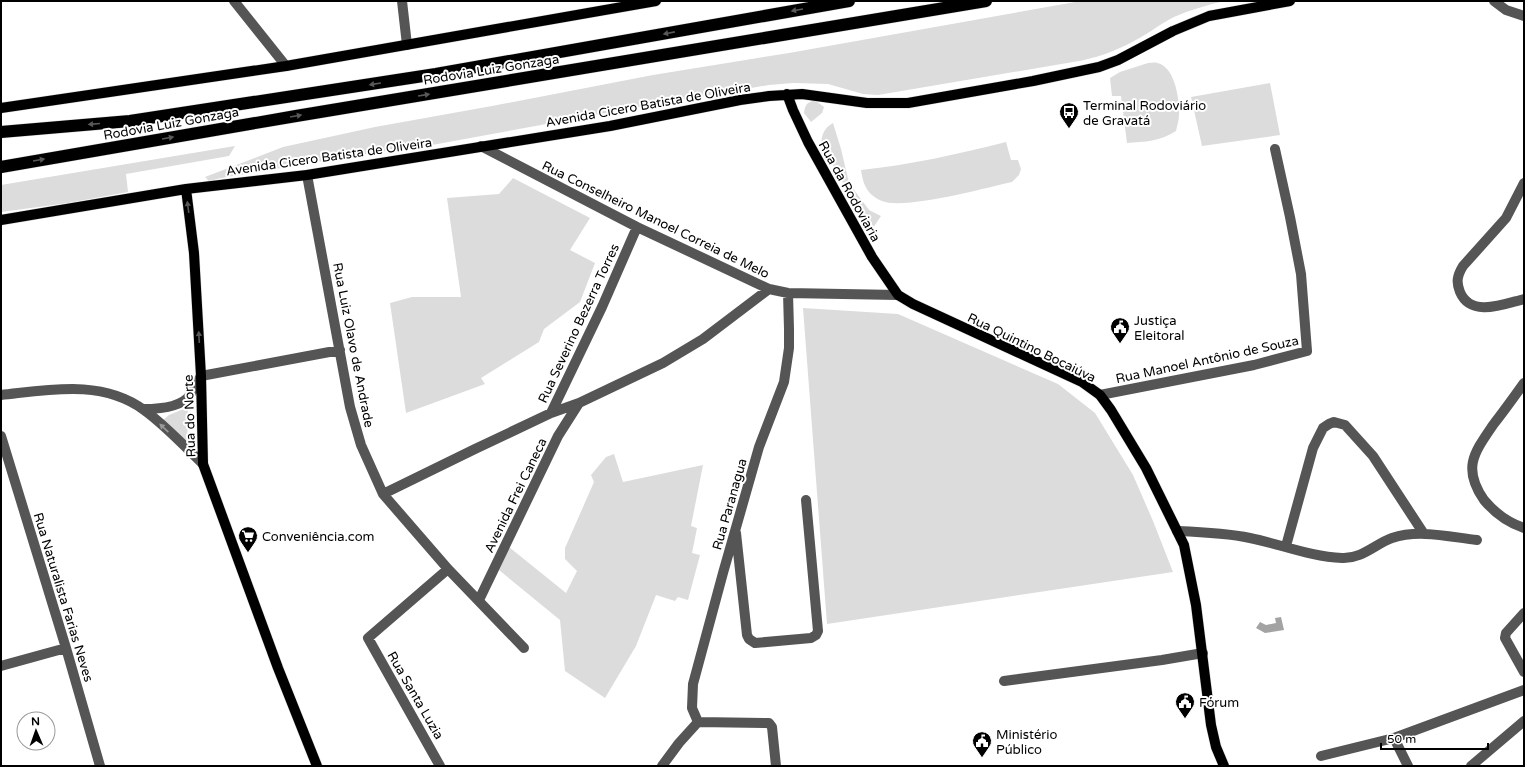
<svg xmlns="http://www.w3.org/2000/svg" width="1525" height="767" font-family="'Varela Round',sans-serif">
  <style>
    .green { fill: #dcdcdc }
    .water { fill: #a3a3a3 }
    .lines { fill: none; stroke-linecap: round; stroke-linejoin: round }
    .major-casing { stroke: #dbdbdb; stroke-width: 11 }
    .highway-casing { stroke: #dbdbdb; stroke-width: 13 }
    .minor { stroke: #555; stroke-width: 10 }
    .major { stroke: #000; stroke-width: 10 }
    .highway { stroke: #000; stroke-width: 12 }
    .oneway { fill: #595959 }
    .oneway2 { fill: #999 }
    .labels { text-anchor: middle; stroke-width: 4; stroke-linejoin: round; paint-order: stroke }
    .street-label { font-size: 13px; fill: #000; stroke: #fff }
    .poi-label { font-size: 13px; fill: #000; stroke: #fff; text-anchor: start }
  </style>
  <rect width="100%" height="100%" fill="#fff"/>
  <path class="green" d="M1081,1H1224C1207,5 1190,10 1174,17C1160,24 1148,34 1134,41C1116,51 1094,59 1073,62L878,95L863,94L828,84L793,83L769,85L640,107L432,145L372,153L221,178L209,181L205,177L283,147L375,127L492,106L653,75L789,53Z
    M1148,63C1151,63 1154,62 1157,63C1175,66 1180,101 1179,115C1179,120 1177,126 1176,131C1161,141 1144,142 1127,143L1121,96H1112L1110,78L1120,72Z
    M1270,83L1280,135L1202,146L1191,97Z
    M813,101H816L824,107L822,113L811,122L804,113C805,106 806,103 813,101Z
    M833,123L841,149L849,183L869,210L881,216L871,231L822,147C820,137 824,128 833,123Z
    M1006,142L1011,160H1018L1021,169L1019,175L1012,182C985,188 905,210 882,201C867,195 863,184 861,170C910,165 958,154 1006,142Z
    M235,146L229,156L126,174L128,192L68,203L1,212V185Z
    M513,178L590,218L570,250L595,263L580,302L544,329L539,342L481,378L485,384L406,413L390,303L412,297H461L447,198L499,194Z
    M803,308L898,314L1058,384L1095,413L1133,475L1153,521L1173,572L827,624Z
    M186,408L188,411L187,448L162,421L169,415Z
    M614,454L623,482L703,465L691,526L697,528L692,553L700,555L688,600L678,597L675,601L656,595L636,646L605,698L565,671L560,620L499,570L509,547L566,593L577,571L565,559V548L594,482L591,475L606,457Z"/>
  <path class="water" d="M1281,617L1284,630L1265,633L1256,628L1260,622L1266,625L1276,623L1275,618Z"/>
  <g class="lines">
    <g class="major-casing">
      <path id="major" d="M787,94L793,110L808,142L872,257L898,295L913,304L1082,382L1100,395L1111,410L1146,468L1184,545L1196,605L1211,725L1216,747L1224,766
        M1,108L286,66L656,1
        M186,189L194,253L201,376L203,464L278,668L317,766
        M1,220L186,189L307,175L610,126L740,100L769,96L802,94L867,103H908L1033,81L1099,67L1118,60L1173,31L1209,16L1290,1"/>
    </g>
    <g class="highway-casing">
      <path id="highway" d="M1,132L130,121L436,74L849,1
        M1,167L296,116L986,1"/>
    </g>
    <path class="minor" d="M234,1L286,66
      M402,1L407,45
      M1494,1L1506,10L1524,16
      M481,146L637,227L769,289L788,293L898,295
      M307,175L350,407L361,445L383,494L448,569L524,648
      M1524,183L1506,218L1463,266C1457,276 1456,282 1460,292C1471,318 1504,304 1524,299
      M1524,383C1514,397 1504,411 1493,425C1474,453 1462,468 1484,500C1494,512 1509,523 1524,528
      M1,395C49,390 102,379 144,410C165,425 184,446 203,464
      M1100,395L1254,365L1307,351L1301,274L1290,217L1275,149
      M143,409C157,409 181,408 190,395C194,389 197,382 201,376L340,350
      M551,413L602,307L637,227
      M1,436L66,648L100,766
      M383,494L475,449L551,413L579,403L663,363L703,339L769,289
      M1177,531C1201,532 1226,533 1250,538C1280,544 1311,557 1342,558C1362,559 1375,544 1392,538C1419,529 1450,537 1477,540
      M736,533L747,635L749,639L755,643L811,638L816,635L818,631L806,500
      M1286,546L1313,448L1323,428L1329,424L1334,422L1345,425L1373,456L1424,534
      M479,600L558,436L579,403
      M1524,613L1506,633L1505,638L1524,672
      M1,666L66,648
      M1004,681L1162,660L1203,653
      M698,722L692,708L693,684L723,573L759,447L784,382L789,348V329L788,293
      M698,722L769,723L772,727L776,766
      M1394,738L1408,766
      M1321,756L1394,738L1524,690
      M440,766L368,638L448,569
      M662,766L679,743L698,722
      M1471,766L1524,721"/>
    <use href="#major" class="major"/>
    <use href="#highway" class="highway"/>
  </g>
  <defs><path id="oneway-solid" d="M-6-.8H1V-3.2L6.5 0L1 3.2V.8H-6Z"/></defs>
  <g class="oneway">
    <use href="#oneway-solid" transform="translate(797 10) rotate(170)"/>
    <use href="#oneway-solid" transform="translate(669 33) rotate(169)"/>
    <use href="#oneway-solid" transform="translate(375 84) rotate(171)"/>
    <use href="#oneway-solid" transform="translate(424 95) rotate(-9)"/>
    <use href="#oneway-solid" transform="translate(296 116) rotate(-10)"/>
    <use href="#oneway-solid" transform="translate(94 124) rotate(175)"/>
    <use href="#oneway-solid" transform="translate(168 138) rotate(-10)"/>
    <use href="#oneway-solid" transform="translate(39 160) rotate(-10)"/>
    <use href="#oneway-solid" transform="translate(188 207) rotate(-98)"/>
    <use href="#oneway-solid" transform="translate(199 337) rotate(-93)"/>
  </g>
  <use class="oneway2" href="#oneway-solid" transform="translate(164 428) rotate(-137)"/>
  <defs>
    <g id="bus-pin" transform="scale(1)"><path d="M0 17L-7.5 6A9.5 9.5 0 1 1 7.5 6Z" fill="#000" stroke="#fff"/><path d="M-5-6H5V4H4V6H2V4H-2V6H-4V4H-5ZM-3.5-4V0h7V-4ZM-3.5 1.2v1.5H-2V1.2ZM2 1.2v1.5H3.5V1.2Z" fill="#fff"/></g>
    <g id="civic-pin" transform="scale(1)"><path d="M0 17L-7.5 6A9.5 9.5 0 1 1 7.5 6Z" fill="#000" stroke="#fff"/><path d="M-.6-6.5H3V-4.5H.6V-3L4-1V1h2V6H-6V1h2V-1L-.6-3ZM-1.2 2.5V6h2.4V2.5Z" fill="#fff"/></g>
    <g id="supermarket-pin" transform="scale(1)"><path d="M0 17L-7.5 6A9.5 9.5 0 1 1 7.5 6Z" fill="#000" stroke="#fff"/><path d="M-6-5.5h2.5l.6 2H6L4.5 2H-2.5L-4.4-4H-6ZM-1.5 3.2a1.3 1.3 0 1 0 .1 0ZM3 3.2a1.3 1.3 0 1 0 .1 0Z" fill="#fff"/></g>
  </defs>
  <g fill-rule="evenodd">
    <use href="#bus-pin" x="1069" y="112"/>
    <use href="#civic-pin" x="1120" y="327"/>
    <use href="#supermarket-pin" x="248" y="536"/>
    <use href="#civic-pin" x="1185" y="702"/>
    <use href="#civic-pin" x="982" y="741"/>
  </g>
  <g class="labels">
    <g class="street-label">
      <text transform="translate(491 69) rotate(-9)" y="5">Rodovia Luiz Gonzaga</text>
      <text transform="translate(648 104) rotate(-10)" y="5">Avenida Cicero Batista de Oliveira</text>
      <text transform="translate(171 123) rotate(-10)" y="5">Rodovia Luiz Gonzaga</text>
      <text transform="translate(329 156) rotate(-8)" y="5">Avenida Cicero Batista de Oliveira</text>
      <text transform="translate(850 191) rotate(61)" y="5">Rua da Rodoviaria</text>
      <text transform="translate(656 219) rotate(26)" y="5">Rua Conselheiro Manoel Correia de Melo</text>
      <text transform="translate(578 323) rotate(-65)" y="5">Rua Severino Bezerra Torres</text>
      <text transform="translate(354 345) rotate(79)" y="5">Rua Luiz Olavo de Andrade</text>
      <text transform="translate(1032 347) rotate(26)" y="5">Rua Quintino Bocaiúva</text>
      <text transform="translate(1207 359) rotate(-12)" y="5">Rua Manoel Antônio de Souza</text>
      <text transform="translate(189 416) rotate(-92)" y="5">Rua do Norte</text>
      <text transform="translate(515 495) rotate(-64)" y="5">Avenida Frei Caneca</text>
      <text transform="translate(729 504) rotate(-74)" y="5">Rua Paranagua</text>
      <text transform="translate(64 597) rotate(73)" y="5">Rua Naturalista Farias Neves</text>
      <text transform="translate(416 695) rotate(60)" y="5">Rua Santa Luzia</text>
    </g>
    <g class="poi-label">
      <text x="1083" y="110">Terminal Rodoviário<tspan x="1083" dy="15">de Gravatá</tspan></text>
      <text x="1134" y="325">Justiça<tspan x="1134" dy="15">Eleitoral</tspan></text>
      <text x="262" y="541">Conveniência.com</text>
      <text x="1199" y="707">Fórum</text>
      <text x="996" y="739">Ministério<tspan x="996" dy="15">Público</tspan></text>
    </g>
  </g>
  <rect width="1525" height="767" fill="none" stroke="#000000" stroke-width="4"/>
  <g transform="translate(36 731) rotate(358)"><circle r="19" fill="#ffffff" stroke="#999999"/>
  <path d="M0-3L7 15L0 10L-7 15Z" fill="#000000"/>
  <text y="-6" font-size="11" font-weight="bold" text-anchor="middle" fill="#000000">N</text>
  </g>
  <path d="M1381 743v6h107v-6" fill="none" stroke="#000000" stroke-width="2"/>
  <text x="1387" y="743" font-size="12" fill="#000000" stroke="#ffffff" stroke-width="3" paint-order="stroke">50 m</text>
</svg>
